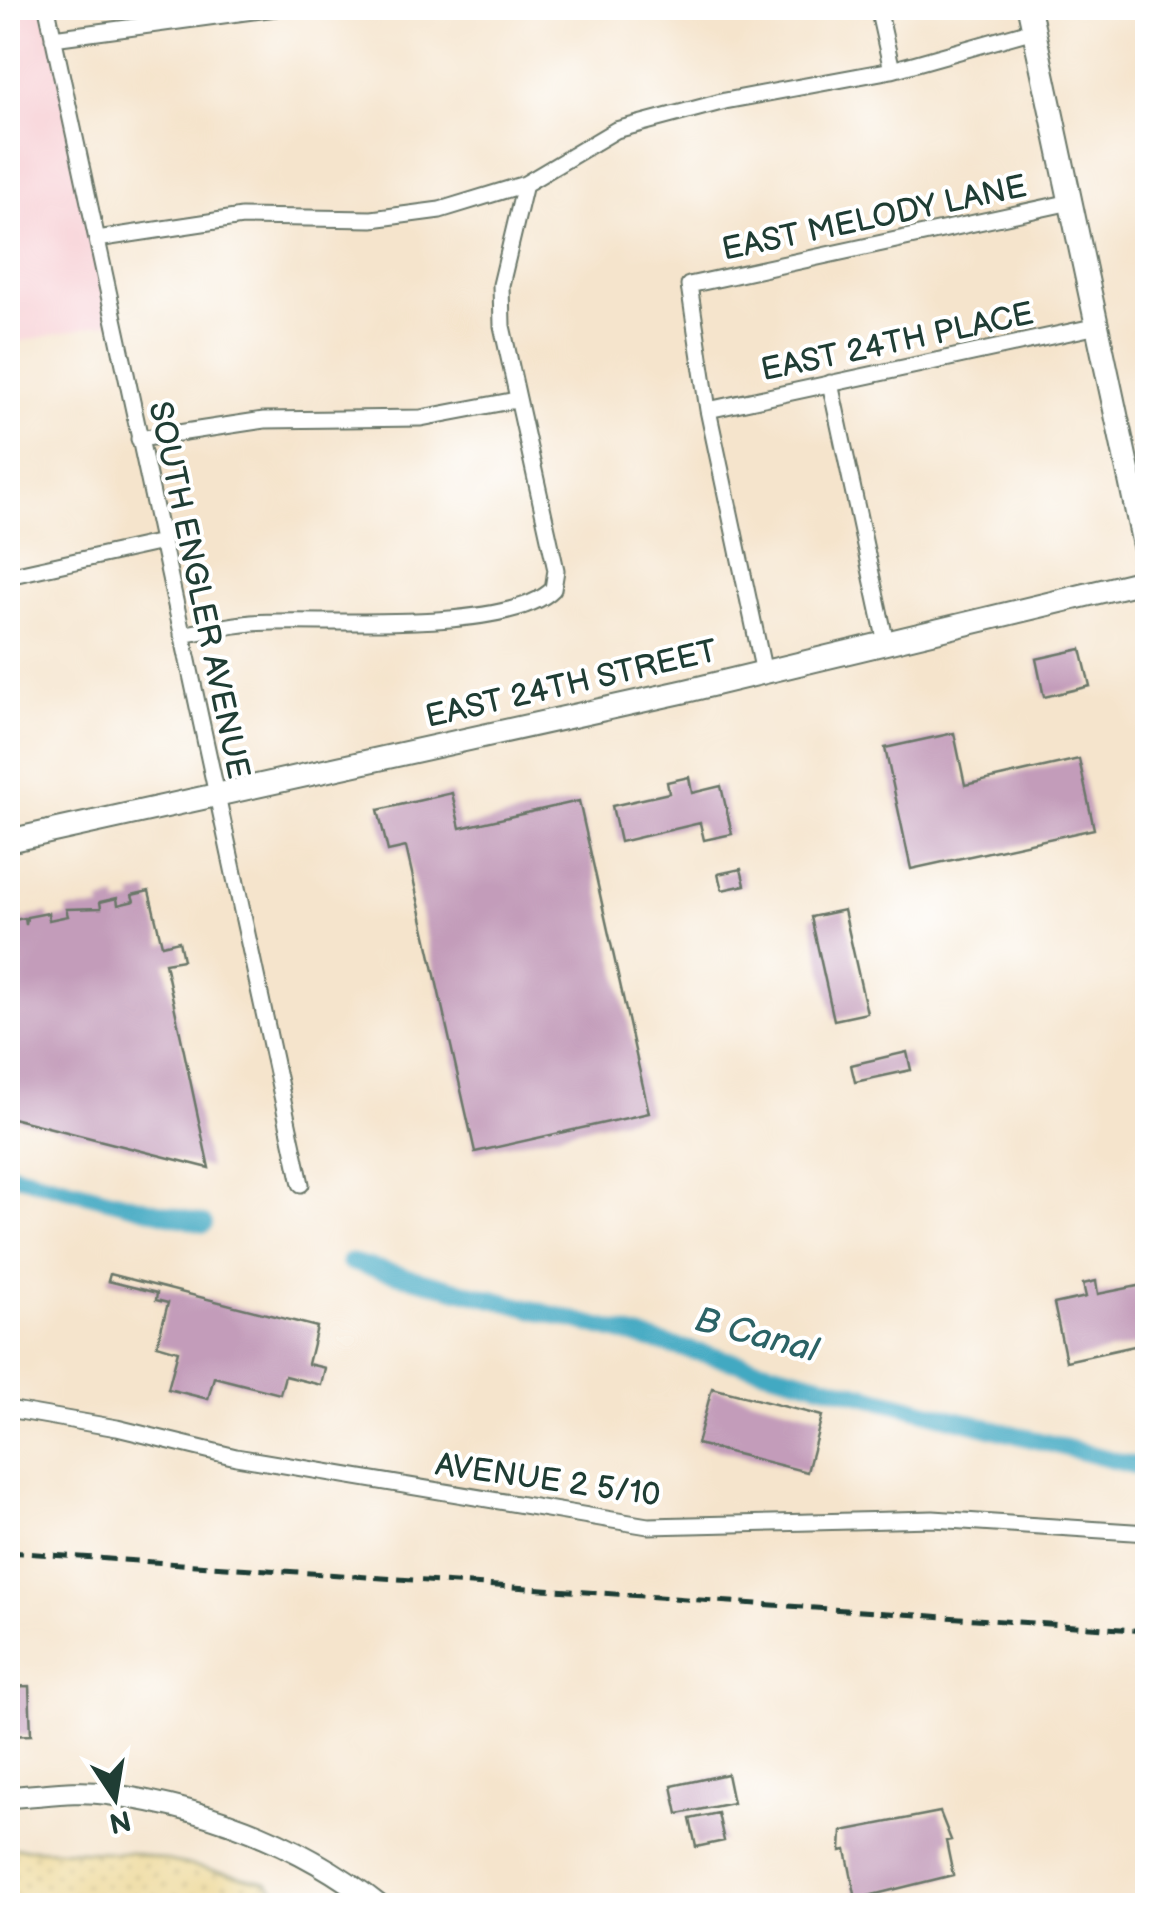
<svg xmlns="http://www.w3.org/2000/svg" width="1155" height="1913" font-family="'Balsamiq Sans',sans-serif">
  <style>
    .built { fill: #f7cfd4 }
    .sand { fill: url(#sand-dots); stroke: #868c69; stroke-width: 2.5 }
    .lines { fill: none; stroke-linecap: round; stroke-linejoin: round }
    .canal { stroke: #42a9c2; stroke-width: 18 }
    .building { fill: #c39cba }
    .minor-casing { stroke: #6a7769; stroke-width: 19 }
    .tertiary-casing { stroke: #6a7769; stroke-width: 24 }
    .secondary-casing { stroke: #6a7769; stroke-width: 26 }
    .minor { stroke: #fff; stroke-width: 15 }
    .tertiary { stroke: #fff; stroke-width: 20 }
    .secondary { stroke: #fff; stroke-width: 22 }
    .rail { stroke: #1f3d34; stroke-width: 5; stroke-dasharray: 15 8; stroke-linecap: butt }
    .labels { text-anchor: middle; stroke-width: 8; stroke-linejoin: round; paint-order: stroke }
    .street-label { font-size: 32px; fill: #1f3d34; stroke: #fff }
    .water-label { font-size: 35px; font-style: italic; fill: #2b6366; stroke: #fff }
  </style>
  <defs>
    <pattern id="sand-dots" width="8" height="8" patternUnits="userSpaceOnUse" patternTransform="scale(2.5)"><rect width="8" height="8" fill="#eeda9e"/><path d="M2 2h.1M6 6h.1" fill="none" stroke="#ccbc89" stroke-width="1.8" stroke-linecap="round"/></pattern>
  </defs>
  <rect width="100%" height="100%" fill="#fff"/>
  <filter id="ink" filterUnits="userSpaceOnUse"><feTurbulence type="fractalNoise" baseFrequency=".01" numOctaves="2"/><feDisplacementMap in="SourceGraphic" scale="20" xChannelSelector="R" yChannelSelector="G"/><feConvolveMatrix kernelMatrix="1 2 1 2 8 2 1 2 1" color-interpolation-filters="sRGB"/></filter>
  <filter id="wash" filterUnits="userSpaceOnUse"><feTurbulence type="fractalNoise" baseFrequency=".0048" numOctaves="4" result="noise"/><feDisplacementMap in="SourceGraphic" scale="40" xChannelSelector="R" yChannelSelector="G"/><feGaussianBlur stdDeviation="2.25" result="paint"/><feColorMatrix in="noise" values="0 0 0 0 0 0 0 0 0 0 0 0 0 0 0 0 0 1.4 0 .05"/><feComposite in="paint" operator="in"/></filter>
  <g filter="url(#wash)">
    <rect width="100%" height="100%" fill="#f5e4cc"/>
    <path class="built" d="M8,8H47L114,322L8,344Z"/>
    <path class="sand" d="M8,1848L134,1853L267,1882L288,1905H8Z"/>
    <g class="lines">
      <path class="canal" d="M8,1173L204,1224
        M350,1262L1148,1469"/>
    </g>
    <g id="blocks">
      <path class="building" d="M8,88L16,119L8,121Z
        M1081,649L1090,686L1044,697L1036,659Z
        M954,733L965,785L1079,759L1094,829L911,869L885,748Z
        M689,777L692,793L721,786L732,834L704,840L700,823L620,842L612,806L669,793L667,782Z
        M452,793L460,828L579,801L649,1113L475,1152L406,847L388,851L378,810Z
        M741,869L745,885L722,890L718,874Z
        M149,891L162,945L179,941L183,960L165,963L209,1168L8,1117V921L25,918L26,925L27,917L48,913L49,920L68,916L66,909L101,908L100,902L117,898L118,905L134,901L132,895Z
        M844,910L867,1013L834,1020L811,917Z
        M907,1052L911,1070L855,1082L851,1065Z
        M110,1274L317,1327L308,1364L325,1368L321,1385L285,1376L280,1394L214,1377L208,1399L168,1389L178,1351L157,1345L168,1303L156,1300L157,1293L108,1281Z
        M1096,1281L1098,1294L1148,1284V1343L1066,1361L1054,1304L1086,1297L1083,1284Z
        M712,1388L822,1416L807,1472L697,1444Z
        M29,1686L31,1735L8,1736V1687Z
        M727,1774L733,1803L678,1814L672,1786Z
        M940,1812L951,1840L946,1841L953,1875L856,1899L846,1850L841,1851L842,1831Z
        M718,1813L724,1841L696,1847L690,1819Z"/>
    </g>
  </g>
  <g filter="url(#ink)">
    <use href="#blocks" fill-opacity="0" stroke="#6a7769" stroke-width="2.5"/>
    <g class="lines">
      <g class="minor-casing">
        <path id="minor" d="M47,8L301,1184
          M878,8L892,70
          M53,38L276,8
          M97,239L242,217L372,219L440,210L525,184L616,130L725,101L892,70L1034,30
          M830,383L886,643
          M708,410L1098,326
          M139,439L264,420L421,418L516,400
          M8,576L162,542
          M182,635C213,629 243,622 274,622C335,620 511,632 553,589L556,570L502,326L501,285L525,184
          M764,673L708,410L689,285L1071,202
          M8,1409L117,1428L236,1457L648,1526L933,1519L1148,1533"/>
      </g>
      <g class="tertiary-casing">
        <path id="tertiary" d="M8,1797C39,1796 76,1789 107,1794C206,1808 301,1843 380,1906"/>
      </g>
      <g class="secondary-casing">
        <path id="secondary" d="M1029,8L1148,564
          M8,841L686,691L1148,580"/>
      </g>
      <use href="#minor" class="minor"/>
      <use href="#tertiary" class="tertiary"/>
      <use href="#secondary" class="secondary"/>
      <path class="rail" d="M8,1552L1148,1631"/>
    </g>
  </g>
  <g class="labels">
    <g class="street-label">
      <text transform="translate(874 217) rotate(-12)" y="11">EAST MELODY LANE</text>
      <text transform="translate(897 341) rotate(-12)" y="11">EAST 24TH PLACE</text>
      <text transform="translate(200 590) rotate(78)" y="11">SOUTH ENGLER AVENUE</text>
      <text transform="translate(571 683) rotate(-13)" y="11">EAST 24TH STREET</text>
      <text transform="translate(548 1479) rotate(8)" y="11">AVENUE 2 5/10</text>
    </g>
    <g class="water-label">
      <text transform="translate(757 1334) rotate(15)" y="12">B Canal</text>
    </g>
  </g>
  <rect width="1155" height="1913" fill="none" stroke="#fff" stroke-width="40"/>
  <g transform="translate(115 1798) rotate(168)" stroke="#ffffff" stroke-width="8" paint-order="stroke">
  <path d="M0-8L18 38L0 25L-18 38Z" fill="#1f3d34"/>
  <text y="-15" font-size="28" font-weight="bold" text-anchor="middle" fill="#1f3d34">N</text>
  </g>
</svg>
